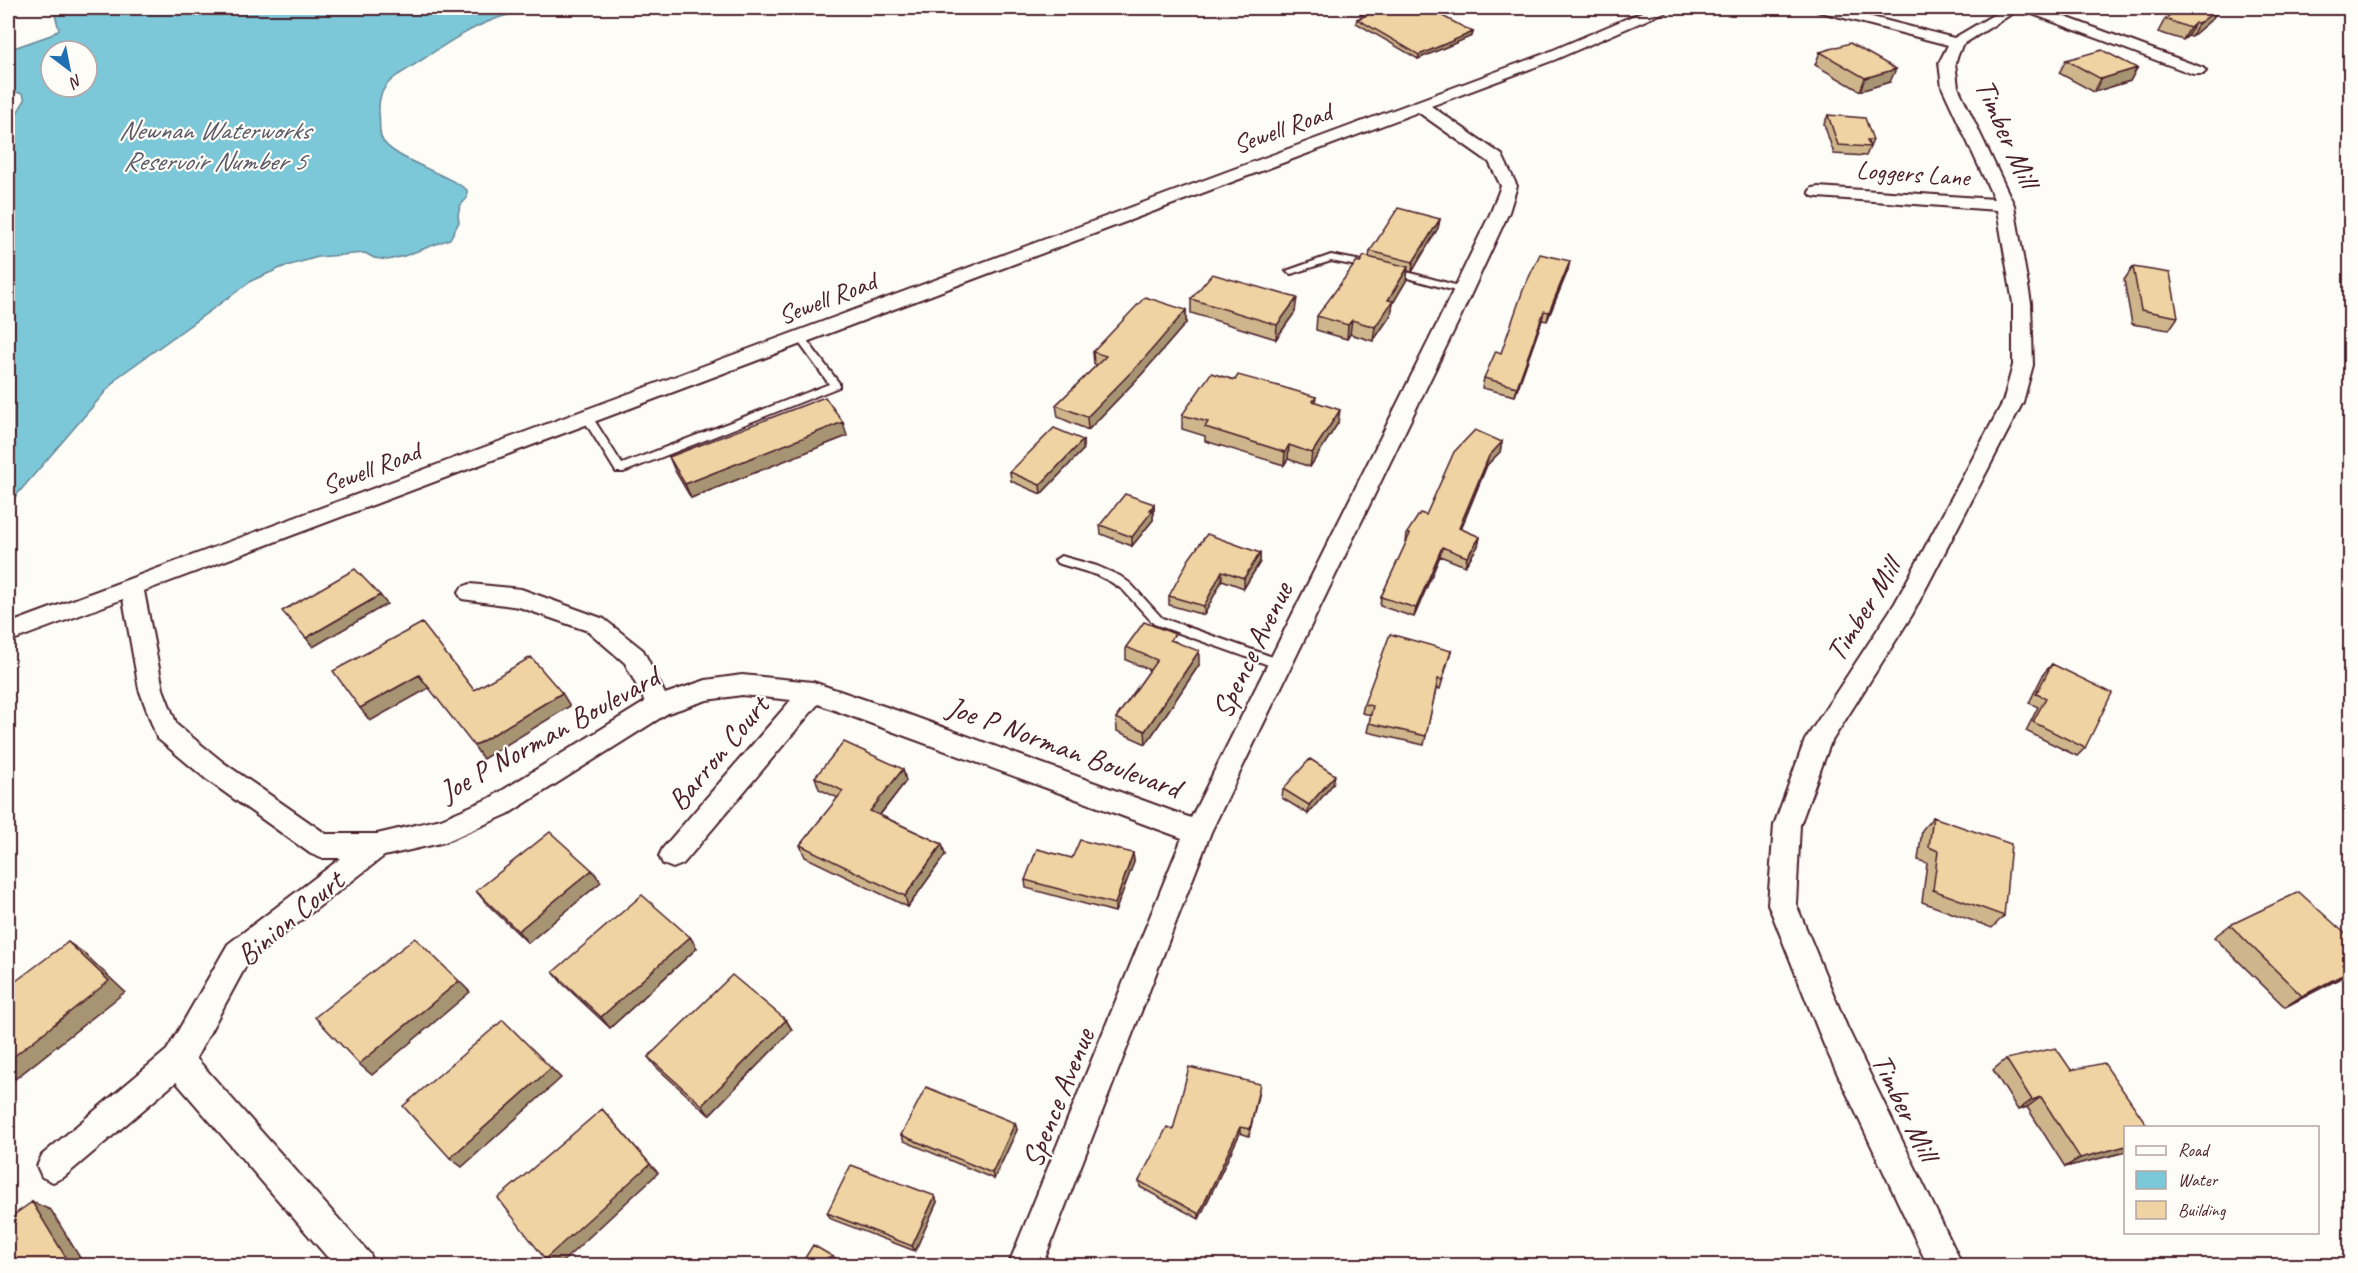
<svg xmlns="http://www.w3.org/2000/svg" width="2358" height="1273" font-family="Caveat,sans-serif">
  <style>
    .water { fill: #7bc8d9; stroke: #678493; stroke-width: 1.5; fill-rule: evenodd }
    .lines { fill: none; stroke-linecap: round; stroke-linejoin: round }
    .service-casing { stroke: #4a1f2b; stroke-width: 4 }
    .minor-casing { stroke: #4a1f2b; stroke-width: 4 }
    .service { fill: #fdfcf7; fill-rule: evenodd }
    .minor { fill: #fdfcf7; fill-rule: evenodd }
    .wall { fill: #ceb58c; stroke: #4a1f2b; stroke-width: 1.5 }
    .shaded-wall { fill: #a79472; stroke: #4a1f2b; stroke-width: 1.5 }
    .building { fill: #efd3a3; stroke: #4a1f2b; stroke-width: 1.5 }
    .labels { text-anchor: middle; stroke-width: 4.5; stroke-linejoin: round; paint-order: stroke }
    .far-street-label { font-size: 26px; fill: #4a1f2b; stroke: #fdfcf7 }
    .far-water-label { font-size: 27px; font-style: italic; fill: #5b5a68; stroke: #fdfcf7 }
    .street-label { font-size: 30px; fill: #4a1f2b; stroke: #fdfcf7 }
  </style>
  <rect width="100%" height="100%" fill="#fdfcf7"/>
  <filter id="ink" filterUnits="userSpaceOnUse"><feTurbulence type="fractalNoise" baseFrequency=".0167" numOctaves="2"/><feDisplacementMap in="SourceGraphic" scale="12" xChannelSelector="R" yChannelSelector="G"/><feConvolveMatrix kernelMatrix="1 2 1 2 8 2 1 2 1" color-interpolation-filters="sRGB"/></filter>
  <g filter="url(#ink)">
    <path class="water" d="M58,8H567C542,10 513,11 490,21C457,34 428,57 398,75C383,85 378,96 379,113C380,120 379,130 381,137C388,158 447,173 467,190V198L460,206L458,215L459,222L450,239L404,256L388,260L374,258L365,253L318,257L283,267L253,280L118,377L8,505V120L17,113L25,100L23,94L8,90V50L51,35L59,29L55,15ZM51,51H87V87H51Z"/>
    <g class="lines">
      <g class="service-casing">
        <path id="service" d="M1331,255L1372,263L1377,266L1372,269L1331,261L1291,274L1286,271Z
          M1392,268L1466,288L1468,290L1463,293L1389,273L1387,271Z
          M800,334L803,335L839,383V387L624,472H616L582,417L583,415H591L622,464L829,384L795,337Z
          M1061,556L1097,566L1120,576L1131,584L1162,618L1284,661L1286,664L1284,667L1280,669L1154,624L1123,590L1111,582L1097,575L1057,563L1055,560Z"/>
      </g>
      <g class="minor-casing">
        <path id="minor" d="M1651,8H1669L1667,11L1554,60L1431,106L1502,155L1517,186L1509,212L1459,320L1211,832L1042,1266H1008L1182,838L818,704L683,864L673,868L663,864L659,856L663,848L791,700L742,695L707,700L668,713L508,814L445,842L384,856L248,962L196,1058L370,1254L375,1266H335L176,1082L64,1177L53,1182L42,1177L37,1166L42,1155L167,1050L228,944L341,858H321L311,854L206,779L157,738L139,689L123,599L8,642V624L1544,54ZM1418,112L1489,162L1501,186L1491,212L1439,320L1191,818L904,713L813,682L742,675L706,680L665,694L643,650L604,619L521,589L470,584L462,587L458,593L462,599L519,607L588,631L625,663L645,702L490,798L441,819L377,834H326L224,763L177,725L163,689L144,591Z
          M1815,8H1837L1954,38L2005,8H2021L1962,45L1955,63L1958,87L2014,205L2031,303L2033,365L2023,402L1912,615L1830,744L1800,825L1796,904L1847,1027L1963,1266H1928L1824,1045L1768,904L1774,825L1805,740L1895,603L2003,402L2013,365V303L1997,210L1818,197L1812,196L1809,192L1812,188L1818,187L1994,199L1942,87L1939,63L1948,45L1817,11Z
          M2022,8H2041L2203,68L2206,71L2203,74H2193L2024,11Z"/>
      </g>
      <use href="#service" class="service"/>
      <use href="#minor" class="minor"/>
    </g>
    <path class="wall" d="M2179,8H2219L2212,19L2191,37L2188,36L2183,40L2158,32L2165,19Z
      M1361,13L1473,32L1472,36L1418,59L1356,23L1357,19L1361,17Z
      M1820,52L1890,82L1860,91L1815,65Z
      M2066,60L2137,68L2130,81L2094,92L2059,73Z
      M1828,115L1873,140L1866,156L1834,154L1824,124Z
      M1440,219L1438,228L1412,272L1408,271L1406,281L1393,303L1391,315L1373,341L1350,334L1347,339L1316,330L1317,316L1360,262L1369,257L1370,251Z
      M2133,267L2178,317L2169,330L2132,324L2124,280Z
      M1568,270L1547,321L1542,320L1515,396L1482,388L1484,378L1501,353Z
      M1191,299L1295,312L1276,339L1191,313Z
      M1186,310V323L1142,374L1088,430L1058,417L1056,405L1097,365L1094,364L1093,352Z
      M1316,397L1315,402L1338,423L1310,467L1288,459L1284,465L1205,441V436L1182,429V415Z
      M847,436L691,498L675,471L669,457Z
      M1083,440V450L1041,494L1011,481L1010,472Z
      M1502,442L1500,452L1487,465L1461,529L1480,537L1478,546L1465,566L1440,556L1414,617L1380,606L1381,597L1406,543L1407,533Z
      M1154,504V514L1153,516V520L1132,546L1101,534L1100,525Z
      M1260,553V562L1244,588L1222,580L1204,615L1169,605V596Z
      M1175,641L1199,665L1146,744L1117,731L1116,718L1150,670L1126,660V647Z
      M1451,651L1440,689L1436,688L1424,745L1367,732L1371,715L1362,713L1364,704Z
      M2052,664L2085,748L2077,756L2026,731L2038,707L2029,703L2044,673Z
      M815,777L906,781L880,815L942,844L945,855L908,907L805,857L800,845L838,798L819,789Z
      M1333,784L1308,814L1282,798L1283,789Z
      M1933,817L2004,916L1992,928L1922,902L1927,863L1918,860L1922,830Z
      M1133,853L1134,862L1115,912L1026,888L1025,880L1072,858Z
      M592,870L601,882L528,943L486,903L476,891Z
      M2230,925L2350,973L2285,1007L2214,937Z
      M690,937L697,948L610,1028L562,983L553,972Z
      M786,1020L792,1030L709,1115L656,1067L648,1057Z
      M2006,1059L2071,1070L2126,1128V1152L2065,1167L2027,1107L2018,1110L1993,1070Z
      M1259,1091L1249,1136L1240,1133L1199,1219L1140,1187L1139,1181L1173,1130Z
      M1015,1123L1017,1130L994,1179L904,1141L901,1135Z
      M935,1196L937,1202L915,1251L831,1219L827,1213Z"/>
    <path class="shaded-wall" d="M2219,8L2212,19L2191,37L2198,24Z
      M2195,23L2188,36L2183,40L2190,28Z
      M1473,32L1472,36L1418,59L1419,55Z
      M2137,68L2130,81L2094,92L2101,79Z
      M1896,69L1890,82L1860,91L1865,78Z
      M1440,219L1438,228L1412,272L1413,262Z
      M1570,261L1568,270L1547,321L1549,312Z
      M1408,267L1406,281L1393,303L1391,315L1373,341L1375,327L1388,300Z
      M1297,298L1295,312L1276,339L1277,325Z
      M1186,310V323L1142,374L1088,430L1087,417Z
      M1544,311L1542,320L1515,396L1517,387Z
      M1352,320L1350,334L1347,339L1348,325Z
      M1340,410L1338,423L1310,467L1312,453Z
      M843,422L847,436L691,498L685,484Z
      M1083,440V450L1041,494L1040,485Z
      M1502,442L1500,452L1487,465L1457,538L1459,528L1489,456Z
      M1289,445L1288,459L1284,465L1285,452Z
      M1154,504V514L1153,516V520L1132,546V537Z
      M1480,537L1478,546L1465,566L1467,557Z
      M1442,547L1440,556L1414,617L1416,608Z
      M1260,553V562L1244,588V578Z
      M1222,571V580L1204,615V606Z
      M380,595L387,604L313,647L306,638Z
      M1199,651V665L1146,744L1145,731Z
      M419,675L429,688L370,721L360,708Z
      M562,693L570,706L483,759L474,746Z
      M903,769L906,781L874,822L870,811Z
      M1335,775L1333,784L1308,814L1309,805Z
      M942,844L945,855L908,907L905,896Z
      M1133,853L1134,862L1115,912V904Z
      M592,870L601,882L528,943L518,931Z
      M690,937L697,948L610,1028L601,1017Z
      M68,942L84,953L125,992L15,1079L8,1075V1061Z
      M2350,971V973L2285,1007L2302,996Z
      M459,981L470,992L372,1075L359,1064Z
      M786,1020L792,1030L709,1115L702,1105Z
      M551,1068L561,1078L462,1167L450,1158Z
      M2041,1097L2027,1107L2018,1110L2032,1100Z
      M602,1109L658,1173L558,1266H554L545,1259Z
      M1015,1123L1017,1130L994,1179L992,1173Z
      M1240,1127V1133L1199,1219V1214Z
      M2126,1146V1152L2065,1167L2080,1158Z
      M935,1196L937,1202L915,1251L912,1246Z
      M32,1202L51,1210L85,1266H62Z"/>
    <path class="building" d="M1379,8H1427L1473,32L1419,55L1357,19L1365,16L1361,13Z
      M2179,8H2219L2198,24L2195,23L2190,28L2165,19Z
      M1850,43L1896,69L1865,78L1820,52Z
      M2102,50L2137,68L2101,79L2066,60Z
      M1828,115L1865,118L1873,140H1867L1870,147L1838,145Z
      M1398,208L1440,219L1413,262L1370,251Z
      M1540,254L1570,261L1549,312L1544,311L1517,387L1484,378L1496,351L1501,353L1523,290Z
      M1364,256L1408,267L1388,300L1393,301L1375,327L1352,320L1348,325L1317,316L1357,261L1360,262Z
      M2133,267L2170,273L2178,317L2141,310Z
      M1212,274L1297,298L1277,325L1191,299Z
      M1145,297L1186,310L1142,361L1087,417L1056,405L1106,356L1093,352Z
      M1211,373L1235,380L1238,375L1282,387L1316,397L1313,401L1340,410L1312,453L1289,445L1285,452L1205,427L1208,422L1182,415Z
      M825,397L843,422L685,484L669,457Z
      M1054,428L1083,440L1040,485L1010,472Z
      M1475,430L1502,442L1489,456L1459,528L1480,537L1467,557L1442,547L1416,608L1381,597L1410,534L1407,533L1420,513L1426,515L1454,452Z
      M1125,494L1154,504L1150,510H1153L1132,537L1100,525Z
      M1207,534L1260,553L1244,578L1222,571L1204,606L1169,596L1189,559Z
      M355,569L380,595L306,638L282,611Z
      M1144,622L1175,634L1170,640L1199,651L1145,731L1116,718L1157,660L1126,647Z
      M422,623L474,690L531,657L562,693L474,746L419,675L360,708L333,671Z
      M1390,634L1451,651L1442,680L1438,679L1426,736L1369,723L1373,706L1364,704Z
      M2052,664L2112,693L2085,748L2033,722L2046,698L2036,694Z
      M844,742L903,769L870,811L942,844L905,896L800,845L843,791L815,777Z
      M1310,759L1335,775L1309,805L1283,789Z
      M1933,817L2011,844L2004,916L1933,890L1938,851L1929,847Z
      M550,832L592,870L518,931L476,891Z
      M1080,840L1133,853L1115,904L1025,880L1037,849L1072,858Z
      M2299,892L2350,938V971L2302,996L2230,925Z
      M642,895L690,937L601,1017L553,972Z
      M415,938L459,981L359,1064L315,1017Z
      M68,942L109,981L8,1061V987Z
      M732,975L786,1020L702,1105L648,1057Z
      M503,1020L551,1068L450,1158L403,1106Z
      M2056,1048L2071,1070L2104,1063L2149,1128H2126V1146L2080,1158L2041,1097L2032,1100L2006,1059Z
      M1189,1067L1260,1084L1250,1129L1240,1127L1199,1214L1139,1181L1167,1127L1173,1130Z
      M926,1087L1015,1123L992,1173L901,1135Z
      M602,1109L650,1164L545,1259L498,1198Z
      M851,1165L935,1196L912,1246L827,1213Z
      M32,1202L68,1261L62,1266H8V1219Z
      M813,1245L849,1266H800Z"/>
  </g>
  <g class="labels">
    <g class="far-street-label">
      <text transform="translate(1282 128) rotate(-20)" y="9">Sewell Road</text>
      <text transform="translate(1913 173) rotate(4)" y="9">Loggers Lane</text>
      <text transform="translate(827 298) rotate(-21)" y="9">Sewell Road</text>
      <text transform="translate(371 468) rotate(-21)" y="9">Sewell Road</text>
    </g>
    <g class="far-water-label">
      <text x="214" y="139">Newnan Waterworks<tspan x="214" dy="31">Reservoir Number 5</tspan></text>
    </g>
    <g class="street-label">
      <text transform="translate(2007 133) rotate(66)" y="10">Timber Mill</text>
      <text transform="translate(1863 610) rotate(-58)" y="10">Timber Mill</text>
      <text transform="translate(1252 650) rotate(-64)" y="10">Spence Avenue</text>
      <text transform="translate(549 734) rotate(-29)" y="10">Joe P Norman Boulevard</text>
      <text transform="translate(1064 747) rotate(20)" y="10">Joe P Norman Boulevard</text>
      <text transform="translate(718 753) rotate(-50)" y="10">Barron Court</text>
      <text transform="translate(290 918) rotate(-40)" y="10">Binion Court</text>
      <text transform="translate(1058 1098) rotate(-68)" y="10">Spence Avenue</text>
      <text transform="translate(1905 1107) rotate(64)" y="10">Timber Mill</text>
    </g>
  </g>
  <rect width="2358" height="1273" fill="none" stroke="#fdfcf7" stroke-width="30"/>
  <rect x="15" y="15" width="2328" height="1243" fill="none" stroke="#4a1f2b" stroke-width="2" filter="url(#ink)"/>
  <rect x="2124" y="1126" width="195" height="108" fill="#fdfcf7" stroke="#b5a4a5" stroke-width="1.5"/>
  <rect x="2136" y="1146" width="30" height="9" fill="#fdfcf7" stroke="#b5a4a5" stroke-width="1.5"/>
  <text x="2178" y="1156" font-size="18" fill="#4a1f2b">Road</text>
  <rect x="2136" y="1171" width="30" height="18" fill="#7bc8d9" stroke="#b5a4a5" stroke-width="1.5"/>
  <text x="2178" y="1186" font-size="18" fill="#4a1f2b">Water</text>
  <rect x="2136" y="1201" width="30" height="18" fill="#efd3a3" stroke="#b5a4a5" stroke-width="1.5"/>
  <text x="2178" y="1216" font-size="18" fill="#4a1f2b">Building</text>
  <g transform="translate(69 69) rotate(148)"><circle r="28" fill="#fdfcf7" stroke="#b5a4a5" stroke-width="1.5"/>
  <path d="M0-4.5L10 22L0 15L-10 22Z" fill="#1f6fb2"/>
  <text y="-9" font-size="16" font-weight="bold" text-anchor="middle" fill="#4a1f2b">N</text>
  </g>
</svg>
